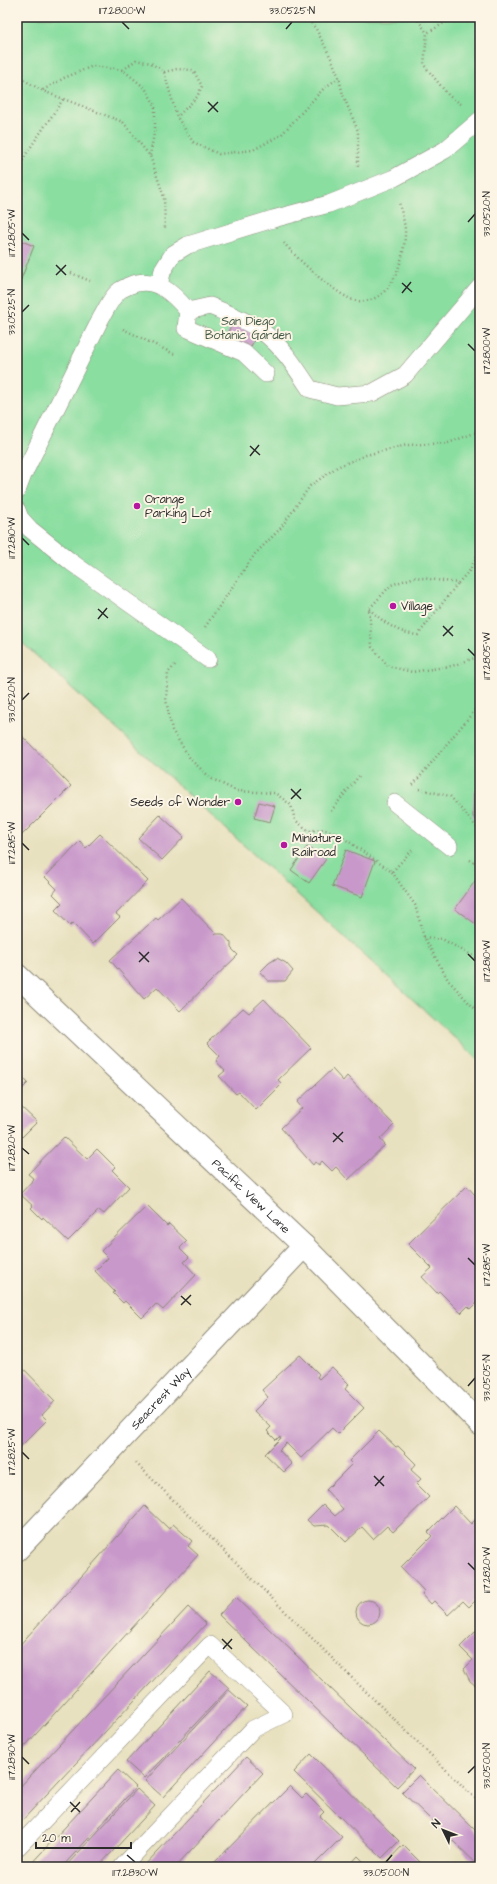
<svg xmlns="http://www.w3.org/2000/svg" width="497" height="1884" font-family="'Architects Daughter',sans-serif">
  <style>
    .green { fill: #8adea0; stroke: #5a8466 }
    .building { fill: #c898ca }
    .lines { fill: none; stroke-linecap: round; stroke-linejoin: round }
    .service-casing { stroke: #8a8675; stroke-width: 18 }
    .minor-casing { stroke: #8a8675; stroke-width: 24 }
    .tertiary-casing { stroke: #8a8675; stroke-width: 24 }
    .path { stroke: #8a8675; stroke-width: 2.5; stroke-dasharray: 1 3; stroke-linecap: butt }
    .service { stroke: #fff; stroke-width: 17 }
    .minor { stroke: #fff; stroke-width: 22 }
    .tertiary { stroke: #fff; stroke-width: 22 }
    .ticks { fill: none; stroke: #2b2b2b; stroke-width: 1.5 }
    .poi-dot { fill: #b5179e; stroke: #fcf5e5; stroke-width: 1.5 }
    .labels { text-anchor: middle; stroke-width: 4; stroke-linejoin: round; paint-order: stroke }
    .park-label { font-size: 12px; fill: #435848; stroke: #fcf5e5 }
    .poi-label { font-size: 12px; fill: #2b2b2b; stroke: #fcf5e5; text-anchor: start }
    .street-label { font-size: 12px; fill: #2b2b2b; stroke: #fcf5e5 }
    .neatline { fill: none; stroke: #2b2b2b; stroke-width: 1.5 }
    .ticks-label { font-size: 10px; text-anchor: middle; fill: #2b2b2b }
  </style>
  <rect width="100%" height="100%" fill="#fcf5e5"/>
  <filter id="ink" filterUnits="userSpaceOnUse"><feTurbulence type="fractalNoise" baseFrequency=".025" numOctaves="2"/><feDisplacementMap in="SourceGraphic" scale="8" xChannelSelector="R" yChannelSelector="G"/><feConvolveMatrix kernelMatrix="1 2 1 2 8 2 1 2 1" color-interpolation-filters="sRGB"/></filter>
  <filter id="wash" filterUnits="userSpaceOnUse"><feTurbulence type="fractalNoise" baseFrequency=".012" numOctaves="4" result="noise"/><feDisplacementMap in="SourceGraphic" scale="16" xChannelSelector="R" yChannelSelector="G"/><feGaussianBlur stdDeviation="0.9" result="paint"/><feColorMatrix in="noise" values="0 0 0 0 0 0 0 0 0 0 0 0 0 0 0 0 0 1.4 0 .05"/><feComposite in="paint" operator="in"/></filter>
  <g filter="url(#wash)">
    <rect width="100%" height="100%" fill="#e8e1bf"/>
    <path class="green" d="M17,17H480V1061L17,638Z"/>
    <g id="blocks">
      <path class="building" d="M17,239L34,246L20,282L17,281Z
        M233,322L257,335L250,348L226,336Z
        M17,731L71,786L17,840Z
        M480,783V823L473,817L474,792Z
        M259,802L275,806L270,822L254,818Z
        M160,815L184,837L162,860L138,838Z
        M100,834L148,881L116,914L120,917L93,944L73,923L70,926L55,910L62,903L53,894L57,889L45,877L80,841L86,848Z
        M307,847L326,859L309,883L291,870Z
        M346,850L375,861L362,897L332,886Z
        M478,877L480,878V927L455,909Z
        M181,898L216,934H223L231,943V948L238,955L180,1011L157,987L144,999L110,960L147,926L156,918L158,920Z
        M277,958L286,963L293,971L285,981H268L260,972L269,963Z
        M264,999L311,1048L278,1080L282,1084L256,1110L239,1092L236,1094L219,1076L225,1071L216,1061L220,1056L207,1043L243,1008L249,1013Z
        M332,1069L343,1081L347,1076L394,1125L380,1139L385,1145L348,1180L336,1167L332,1171L322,1161L319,1165L315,1162L313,1165L281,1128L302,1108L297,1102Z
        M17,1071L28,1083L17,1094Z
        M19,1105L37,1122L17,1142V1107Z
        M64,1137L87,1159L97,1149L115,1167L112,1170L129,1187L104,1214L99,1210L68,1241L43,1217L42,1219L31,1208L33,1206L20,1194L34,1179L28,1174Z
        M467,1186L475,1195H480V1300L471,1309L468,1306L461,1313L439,1291L437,1293L422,1277L432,1268L408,1244Z
        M147,1206L167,1226L169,1224L187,1241L180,1248L189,1257L184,1262L196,1275L163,1310L156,1304L142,1318L125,1301L123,1303L113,1293L115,1292L95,1271L108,1258L101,1251Z
        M300,1355L319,1374L317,1377L319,1379L332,1367L349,1384L345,1389L364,1408L338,1434L332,1428L301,1458L286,1443L279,1450L292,1464L284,1472L265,1454L281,1438L279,1437L276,1440L267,1431L271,1427L254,1411L268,1397L262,1390Z
        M17,1362L55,1401L42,1415L47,1420L17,1450Z
        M379,1431L396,1447L398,1446L416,1464L411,1470L421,1479L416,1484L429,1497L393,1532L387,1526L373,1539L362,1527L346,1542L329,1525L314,1526L307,1520L323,1504L335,1516L343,1509L326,1490L352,1464L349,1461Z
        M145,1506L169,1529L173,1524L192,1541L188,1546L198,1555L17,1755V1648Z
        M454,1506L471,1524L476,1519L480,1524V1596L469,1607L463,1601L448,1615L434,1601L431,1604L422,1594L424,1591L401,1567L432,1536L428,1532Z
        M236,1597L414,1769L397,1787L219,1615Z
        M356 1612a12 12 0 1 1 24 0a12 12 0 1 1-24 0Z
        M188,1607L206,1624L17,1826V1790Z
        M480,1627V1689L470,1681L464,1669L473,1660L460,1647Z
        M210,1671L229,1688L144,1778L126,1762Z
        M229,1690L247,1706L163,1797L145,1781Z
        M311,1754L399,1841L382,1858L294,1772Z
        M246,1757L263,1773L175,1867H143Z
        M118,1770L136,1787L62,1867H28Z
        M419,1775L480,1835V1867L402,1792Z
        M290,1786L302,1798L306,1794L324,1812L320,1816L342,1837L312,1867H210Z
        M137,1789L155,1806L98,1867H65Z
        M403,1845L425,1867H391L386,1863Z
        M358,1856L369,1867H348Z"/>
    </g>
  </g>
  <g filter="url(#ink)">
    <use href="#blocks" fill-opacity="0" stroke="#8a8675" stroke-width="1"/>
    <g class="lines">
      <g class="service-casing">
        <path id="service" d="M159,284L163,270L173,254L188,245L273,219L329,204L394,178L445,150L480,120
          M266,374L244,353L186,328L188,311L210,306C226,313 249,321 263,332C283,347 296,368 310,389L337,396L372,393L405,375L480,287
          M17,491L23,475L101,318C106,310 110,299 118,292C120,289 125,288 128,286C154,274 173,293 188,311
          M17,510L20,518L30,529L71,562L208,659
          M395,803L449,846
          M17,1848L210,1645L284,1714L253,1729L122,1867"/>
      </g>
      <g class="minor-casing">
        <g id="minor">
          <path id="s1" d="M17,975L304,1246L480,1424"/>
        </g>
      </g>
      <g class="tertiary-casing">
        <g id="tertiary">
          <path id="s2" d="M17,1550L304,1246"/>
        </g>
      </g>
      <path class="path" d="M306,17L316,29L332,60L339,78L343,95L358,131V166
        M416,17L427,33
        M123,70L136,60L151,63L164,72L177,117L193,142L219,154L253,150L281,135L325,87L339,78
        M164,72L177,69L193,70L202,86L197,97L177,117
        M17,76L43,91L123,122L150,156L164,197L165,230
        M43,90L64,78L93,66L123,70L145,88L155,105V128L150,156
        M461,104L449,96L424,65L427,33L451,19L462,17
        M17,171L28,151L64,98
        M284,243C296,258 339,298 357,301C391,305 404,261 405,235C406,225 401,212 399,202
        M71,273L90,281
        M123,329L174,354
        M480,549L470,570L458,583L415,577L391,585L369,609L372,647L388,666L412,672L452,666L480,656
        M369,609C385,623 397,633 418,635L458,583
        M205,627L255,554L280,529L310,486L337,467L366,455L407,445L448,443L480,431
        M175,665L168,673L166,700L172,730L191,760L212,779L237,791L275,793L291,805L295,820L309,831L321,829L335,832L392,872L413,849
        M413,785L480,704
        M419,789L450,796L480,831
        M331,811L359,776
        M470,860L480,866
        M392,872L415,905L424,937L448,980L473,1007L480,1012
        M424,937L442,939L480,960
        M136,1463L352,1678L480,1803"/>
      <use href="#service" class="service"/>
      <use href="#minor" class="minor"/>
      <use href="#tertiary" class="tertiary"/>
    </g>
  </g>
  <path class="ticks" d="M122,22L129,29M286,29L292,22M208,102L218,112M208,112L218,102M468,222L475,214M22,233L29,240M56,265L66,275M56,275L66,265M402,283L412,292M402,293L411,282M22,312L29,305M468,344L475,351M250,446L260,455M250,456L259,445M22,538L29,545M98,609L108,618M98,619L107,608M443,626L453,636M443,636L453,626M468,649L475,656M22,700L29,693M291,789L301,799M291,799L301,789M22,843L29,850M139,952L149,962M468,954L475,961M139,962L149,952M333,1133L343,1142M333,1142L343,1132M22,1148L29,1154M468,1258L475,1265M181,1296L191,1305M181,1305L191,1295M468,1386L475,1378M22,1452L29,1459M374,1476L384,1486M375,1486L384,1476M468,1563L475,1570M222,1639L232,1649M223,1649L232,1639M22,1757L29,1764M468,1773L475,1766M70,1802L80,1812M71,1812L80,1802M127,1855L135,1862M386,1862L392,1855"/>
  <g class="poi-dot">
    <circle cx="137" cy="506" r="4"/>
    <circle cx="393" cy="606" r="4"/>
    <circle cx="238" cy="802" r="4"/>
    <circle cx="284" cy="845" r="4"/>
  </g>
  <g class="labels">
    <g class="park-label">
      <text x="248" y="325">San Diego<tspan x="248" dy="14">Botanic Garden</tspan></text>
    </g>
    <g class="poi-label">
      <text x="145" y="503">Orange<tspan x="145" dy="14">Parking Lot</tspan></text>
      <text x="401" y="610">Village</text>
      <text x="230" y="806" text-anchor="end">Seeds of Wonder</text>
      <text x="292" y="842">Miniature<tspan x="292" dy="14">Railroad</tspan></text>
    </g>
    <g class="street-label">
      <text dy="4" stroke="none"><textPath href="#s1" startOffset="322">Pacific View Lane</textPath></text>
      <text dy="4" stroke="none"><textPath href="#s2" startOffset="209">Seacrest Way</textPath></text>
    </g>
  </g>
  <rect width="497" height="1884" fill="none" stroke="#fcf5e5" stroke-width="44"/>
  <g transform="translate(443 1830) rotate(313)" stroke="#fcf5e5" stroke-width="3" paint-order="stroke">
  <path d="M0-3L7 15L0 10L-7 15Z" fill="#2b2b2b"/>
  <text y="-6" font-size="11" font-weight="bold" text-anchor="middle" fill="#2b2b2b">N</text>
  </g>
  <path d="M36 1842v6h95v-6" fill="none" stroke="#2b2b2b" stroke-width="2"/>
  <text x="42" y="1842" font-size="12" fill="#2b2b2b" stroke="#fcf5e5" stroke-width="3" paint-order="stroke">20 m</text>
  <rect x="22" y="22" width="453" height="1840" class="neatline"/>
  <g class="ticks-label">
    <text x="122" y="14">117.2800°W</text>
    <text x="292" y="14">33.0525°N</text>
    <text transform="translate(486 214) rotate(-90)" y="4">33.0520°N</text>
    <text transform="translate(11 233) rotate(-90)" y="4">117.2805°W</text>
    <text transform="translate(11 312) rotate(-90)" y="4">33.0525°N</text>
    <text transform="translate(486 351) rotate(-90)" y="4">117.2800°W</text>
    <text transform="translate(11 538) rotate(-90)" y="4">117.2810°W</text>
    <text transform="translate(486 656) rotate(-90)" y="4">117.2805°W</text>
    <text transform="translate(11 700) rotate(-90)" y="4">33.0520°N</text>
    <text transform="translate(11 843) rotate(-90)" y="4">117.2815°W</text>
    <text transform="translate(486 961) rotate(-90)" y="4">117.2810°W</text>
    <text transform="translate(11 1148) rotate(-90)" y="4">117.2820°W</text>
    <text transform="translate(486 1265) rotate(-90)" y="4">117.2815°W</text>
    <text transform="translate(486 1378) rotate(-90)" y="4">33.0505°N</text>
    <text transform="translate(11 1452) rotate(-90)" y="4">117.2825°W</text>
    <text transform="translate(486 1570) rotate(-90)" y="4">117.2820°W</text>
    <text transform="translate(11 1757) rotate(-90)" y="4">117.2830°W</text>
    <text transform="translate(486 1766) rotate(-90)" y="4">33.0500°N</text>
    <text x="135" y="1876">117.2830°W</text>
    <text x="386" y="1876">33.0500°N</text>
  </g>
</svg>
